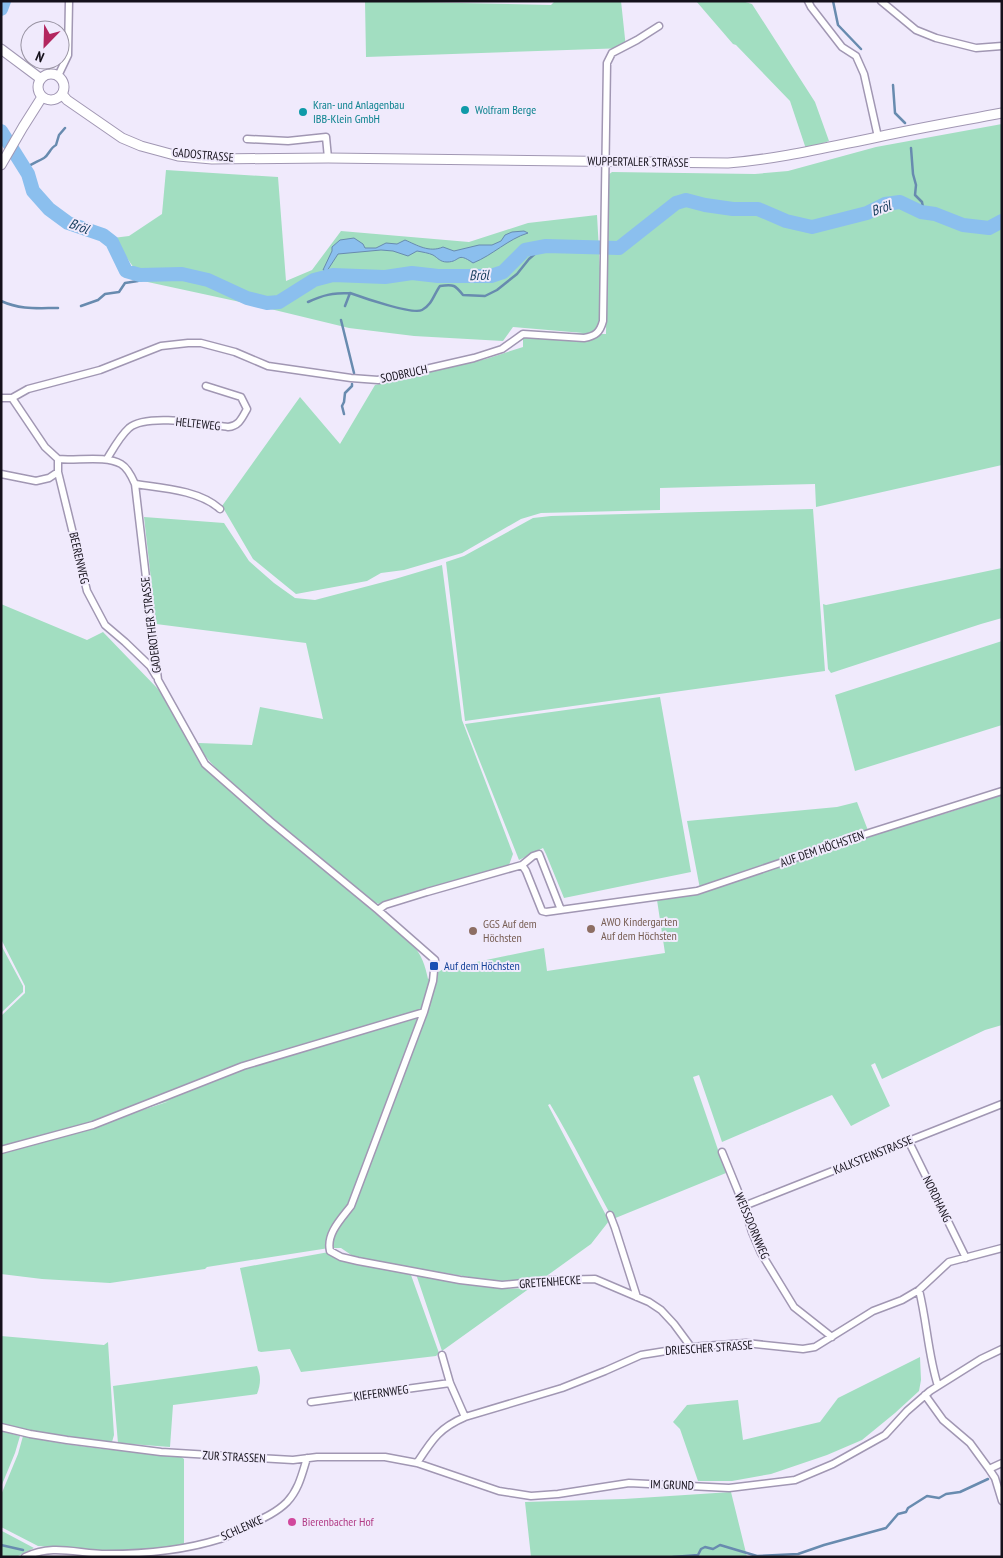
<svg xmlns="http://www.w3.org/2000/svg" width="1003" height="1558" font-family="'PT Sans Narrow',sans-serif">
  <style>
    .green { fill: #a2dec1 }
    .water { fill: #8bbfee; stroke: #688baf }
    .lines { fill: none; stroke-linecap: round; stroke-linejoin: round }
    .stream { stroke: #688baf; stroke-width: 2.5 }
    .river { stroke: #8bbfee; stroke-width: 14 }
    .street-casing { stroke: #a197b3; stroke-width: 9 }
    .secondary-casing { stroke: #a197b3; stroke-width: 11 }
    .street { stroke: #fff; stroke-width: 6 }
    .secondary { stroke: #fff; stroke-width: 9 }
    .culture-dot { fill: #0f9aa8; stroke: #f0eafc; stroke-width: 2 }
    .education-dot { fill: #8d6e63; stroke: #f0eafc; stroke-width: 2 }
    .transit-dot { fill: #1a4fb4; stroke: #f0eafc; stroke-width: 2 }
    .hotel-dot { fill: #d1479c; stroke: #f0eafc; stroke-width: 2 }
    .labels { text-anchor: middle; stroke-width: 4; stroke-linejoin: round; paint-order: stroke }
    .culture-label { font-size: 12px; fill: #0d838f; stroke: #f0eafc; text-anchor: start }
    .street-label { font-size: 12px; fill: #15111b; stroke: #f0eafc }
    .education-label { font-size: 12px; fill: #785e54; stroke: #f0eafc; text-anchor: start }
    .transit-label { font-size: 12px; fill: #164399; stroke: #f0eafc; text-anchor: start }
    .hotel-label { font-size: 12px; fill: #b23c85; stroke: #f0eafc; text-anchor: start }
    .water-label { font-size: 14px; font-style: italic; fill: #143b5a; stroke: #f0eafc }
  </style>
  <rect width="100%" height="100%" fill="#f0eafc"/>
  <path class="green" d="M365,1L551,5L555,1H621L626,48L366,57Z
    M696,1H742L752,4L815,102L829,141L806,149L790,101L736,45L733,44Z
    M1002,124V465L816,507L815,484L660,488V510L541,513L521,519L462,553L404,570L381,573L367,581L296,594L253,559L222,506L300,397L340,444L375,385L486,359L523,347V334L583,333L513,327L503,341L414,336L349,328L254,305L143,281L113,238L129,236L162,214L166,170L278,177L286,281L312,270L341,231L469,242L528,223L597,215L600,268L601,321L598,330L593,334H606L608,175L612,172L755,174L788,171L876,147Z
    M813,509L825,671L465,721L446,562L464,556L533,518L551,516Z
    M144,517L224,523L249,561L274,583L295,598L315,600L395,579L442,565L462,720L513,854L509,865L379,904L372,901C334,870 296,839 259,808C237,788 214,770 197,745L199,743L252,745L260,707L323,719L306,643L156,624Z
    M1002,568V618L981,624L831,673L828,669L823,604L826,605Z
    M1,604L87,640L103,632L159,690L201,761L227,787L412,944C422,955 425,965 428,979L443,969L544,948L547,971L665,953L657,900L701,894L687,821L837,807L857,802L869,833L947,813L1002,795V1025L985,1030L882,1079L875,1063L871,1065L890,1106L851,1126L832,1095L722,1142L699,1075L693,1077L726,1173L613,1219C592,1181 573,1142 550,1104L548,1105L609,1221L591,1244L541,1280L494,1281L357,1259L341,1248H329L207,1267L205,1269L110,1283L42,1279L1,1274V1152L91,1127L170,1101L1,1148V1016L25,993V986L1,939Z
    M1002,641V725L855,771L835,695Z
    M660,697L691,872L564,898L546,854L543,848L519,860L465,724Z
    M1,945L23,986V992L1,1013Z
    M329,1252L408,1273L411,1275L439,1353L436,1356L301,1372L290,1349L261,1352L258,1351L240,1268Z
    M416,1274L503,1289L530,1288L442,1351Z
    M1,1336L104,1345L108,1342L114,1435L112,1442L72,1438L18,1429L1,1424Z
    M920,1357L921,1380L919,1391L895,1413L862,1440L827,1455L771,1474L732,1481H698L680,1429L673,1422L687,1405L738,1400L743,1440L820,1422L838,1398Z
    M257,1366C261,1376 261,1383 257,1394L173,1405L170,1447L118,1443L113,1386Z
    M1,1431L20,1436L15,1453L1,1487Z
    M23,1436C75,1448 128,1451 180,1456L184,1459V1544L175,1547L150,1549L149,1557H111L144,1549L114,1551L38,1546L5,1529L1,1527V1495L18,1454Z
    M731,1492L747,1557H531L525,1502L624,1499Z
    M1,1530L2,1531L34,1548L16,1557H1Z"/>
  <path class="water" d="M524,231L528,233C508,239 493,255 473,263C456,251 461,262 447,262C440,262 438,258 433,255C429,253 422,252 417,251L408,256L393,251L381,250L338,254L327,271L323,270L332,251V247L340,240L354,238L363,244L365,248H376L386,243L397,244L405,240C417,245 429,253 443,247L454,251L479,245H492L501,241L505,235L512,232Z"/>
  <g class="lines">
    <path class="stream" d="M833,1L838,25L861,49
      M893,85L895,113L905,123
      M911,148L913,174L916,185L915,195L922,202L924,213
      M24,169C31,164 37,162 44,158C49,155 50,148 56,145L59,135L65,128
      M1,301C21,310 37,308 58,308
      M308,302C323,295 332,293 350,293
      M81,306L98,300L105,294L119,292L125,283L138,281L142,275
      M345,306L350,293C361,297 413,315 422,310C432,305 434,294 440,286C454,284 455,285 463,295L485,296L497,290L517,274L529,259L544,246
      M341,320L354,373
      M344,414L342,406L344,402L345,393L352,386V384
      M1,1545L23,1550
      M673,1557L698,1555L701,1549L705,1547L713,1549L720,1545L757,1556L798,1554L824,1545L886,1528L898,1514L906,1512L908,1508L927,1496L939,1498L946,1494L960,1492L988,1479"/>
    <path class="river" d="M1,9L4,1
      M1,131L28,174L33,191L49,209L68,223L103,235L112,242L126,271L140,275L182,274L208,280L247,298L267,303L279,302L314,280L333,275L385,277L412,273L438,276H491L503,272L525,250L546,246L619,248L676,203L686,200L705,205L733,209H758L786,221L812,227L867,213L885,204L900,202L921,212L935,214L963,225L989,228L1002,221"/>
    <g class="street-casing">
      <path id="street" d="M808,1L811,7L842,47L856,56L864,74L878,137
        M881,1L916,30L936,38L976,48L1002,46
        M58,76L68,55L69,1
        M247,139L288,141L326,137L328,158
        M1,398H12
        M12,398L45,447L58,459C76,461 106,455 121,464C128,468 132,477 135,484L158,680L205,764L270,821L378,910L435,960L433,981L424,1012L351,1206C341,1219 326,1234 330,1251L341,1257L358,1261L460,1280L502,1285L552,1280L595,1279L649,1302L661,1310L674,1324L691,1347
        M12,398L28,389L100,370L161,346L188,343H201L235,352L268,366L351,378L378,380L474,358L502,349L523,334L584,338C596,336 600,332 603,321L607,63L612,53L637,40L659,26
        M107,459C113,449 120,436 129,428C147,413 204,424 228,427C239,426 242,418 247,409L241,397L206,386
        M58,472L87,591L105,625L125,642L150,666L156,676
        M1,474L36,481L49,478L58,472V459
        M135,484C162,488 199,490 220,509
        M522,865L526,871L542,911L546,912L697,891L869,833L1002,791
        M378,910L385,905L427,892L522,865L533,856L539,854L561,910
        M908,1140L966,1258
        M1,1150L93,1125L243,1066L424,1012
        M722,1152L744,1206L752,1232L761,1253L794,1307L832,1337
        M744,1206L1002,1104
        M610,1215L615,1228L637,1297
        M919,1290C927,1322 928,1355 938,1386
        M442,1355L450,1383L465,1417
        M925,1395L943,1420L970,1443L989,1469L995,1478L1002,1501
        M311,1402L450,1383
        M1,1427L30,1434L67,1440L161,1452L293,1460L317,1457H385L417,1463L499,1491L531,1496L558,1494L629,1483L729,1488L795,1480L833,1464L885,1435L907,1411L930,1391L981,1359L1002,1349
        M417,1463C432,1440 439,1428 465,1417L562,1388L605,1371L641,1355L691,1347L746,1343L803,1349L815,1347L873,1311L902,1300L919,1290L949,1262L1002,1248
        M989,1469L1002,1463
        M25,1557C53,1543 78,1554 107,1554C144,1554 185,1550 220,1539C231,1535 241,1529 251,1524C264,1518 277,1512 287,1502C299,1489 302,1474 307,1458"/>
    </g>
    <g class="secondary-casing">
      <path id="secondary" d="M1,49L41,79
        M38 87a13 13 0 1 1 26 0a13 13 0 1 1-26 0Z
        M62,94L67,100L122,138L141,146L178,156L212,159L328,158L728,163C779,159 828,147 878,137C919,128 960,121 1002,113
        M1,165L23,127L42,97"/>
    </g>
    <use href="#street" class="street"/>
    <use href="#secondary" class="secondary"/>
  </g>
  <g class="culture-dot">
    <circle cx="465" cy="110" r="5"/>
    <circle cx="303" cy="112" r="5"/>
  </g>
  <g class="education-dot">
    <circle cx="591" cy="929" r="5"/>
    <circle cx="473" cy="931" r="5"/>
  </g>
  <rect class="transit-dot" x="429" y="961" width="10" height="10" rx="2.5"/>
  <circle class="hotel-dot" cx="292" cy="1522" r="5"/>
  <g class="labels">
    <g class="culture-label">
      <text x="313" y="109">Kran- und Anlagenbau<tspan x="313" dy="14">IBB-Klein GmbH</tspan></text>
      <text x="475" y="114">Wolfram Berge</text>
    </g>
    <g class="street-label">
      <text transform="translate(203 155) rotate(5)" y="4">GADOSTRASSE</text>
      <text transform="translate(638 162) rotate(1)" y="4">WUPPERTALER STRASSE</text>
      <text transform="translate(404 374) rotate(-12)" y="4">SODBRUCH</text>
      <text transform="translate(198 424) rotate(6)" y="4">HELTEWEG</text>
      <text transform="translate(79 558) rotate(77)" y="4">BEERENWEG</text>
      <text transform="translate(151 625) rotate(-97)" y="4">GADEROTHER STRASSE</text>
      <text transform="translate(822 849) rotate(-19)" y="4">AUF DEM HÖCHSTEN</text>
      <text transform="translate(873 1155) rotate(-22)" y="4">KALKSTEINSTRASSE</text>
      <text transform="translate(937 1199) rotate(64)" y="4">NORDHANG</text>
      <text transform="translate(752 1226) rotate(67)" y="4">WEISSDORNWEG</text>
      <text transform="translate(550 1282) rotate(-4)" y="4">GRETENHECKE</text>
      <text transform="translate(709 1348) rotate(-4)" y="4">DRIESCHER STRASSE</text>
      <text transform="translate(381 1393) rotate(-8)" y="4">KIEFERNWEG</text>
      <text transform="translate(234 1457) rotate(3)" y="4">ZUR STRASSEN</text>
      <text transform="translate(672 1485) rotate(2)" y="4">IM GRUND</text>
      <text transform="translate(242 1528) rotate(-24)" y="4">SCHLENKE</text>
    </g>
    <g class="education-label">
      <text x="601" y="926">AWO Kindergarten<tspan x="601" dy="14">Auf dem Höchsten</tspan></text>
      <text x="483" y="928">GGS Auf dem<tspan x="483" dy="14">Höchsten</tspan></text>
    </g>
    <g class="transit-label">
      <text x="444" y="970">Auf dem Höchsten</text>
    </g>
    <g class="hotel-label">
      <text x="302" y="1526">Bierenbacher Hof</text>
    </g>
    <g class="water-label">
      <text transform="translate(881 208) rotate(-19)" y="5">Bröl</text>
      <text transform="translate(79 226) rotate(20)" y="5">Bröl</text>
      <text transform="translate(479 275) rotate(-2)" y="5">Bröl</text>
    </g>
  </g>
  <rect width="1003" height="1558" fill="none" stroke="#15111b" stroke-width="5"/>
  <g transform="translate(45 45) rotate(203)"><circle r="24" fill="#f0eafc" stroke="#9893a2"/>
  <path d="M0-4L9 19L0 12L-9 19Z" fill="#b3265e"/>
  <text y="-8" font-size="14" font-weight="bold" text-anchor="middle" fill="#15111b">N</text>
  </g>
</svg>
